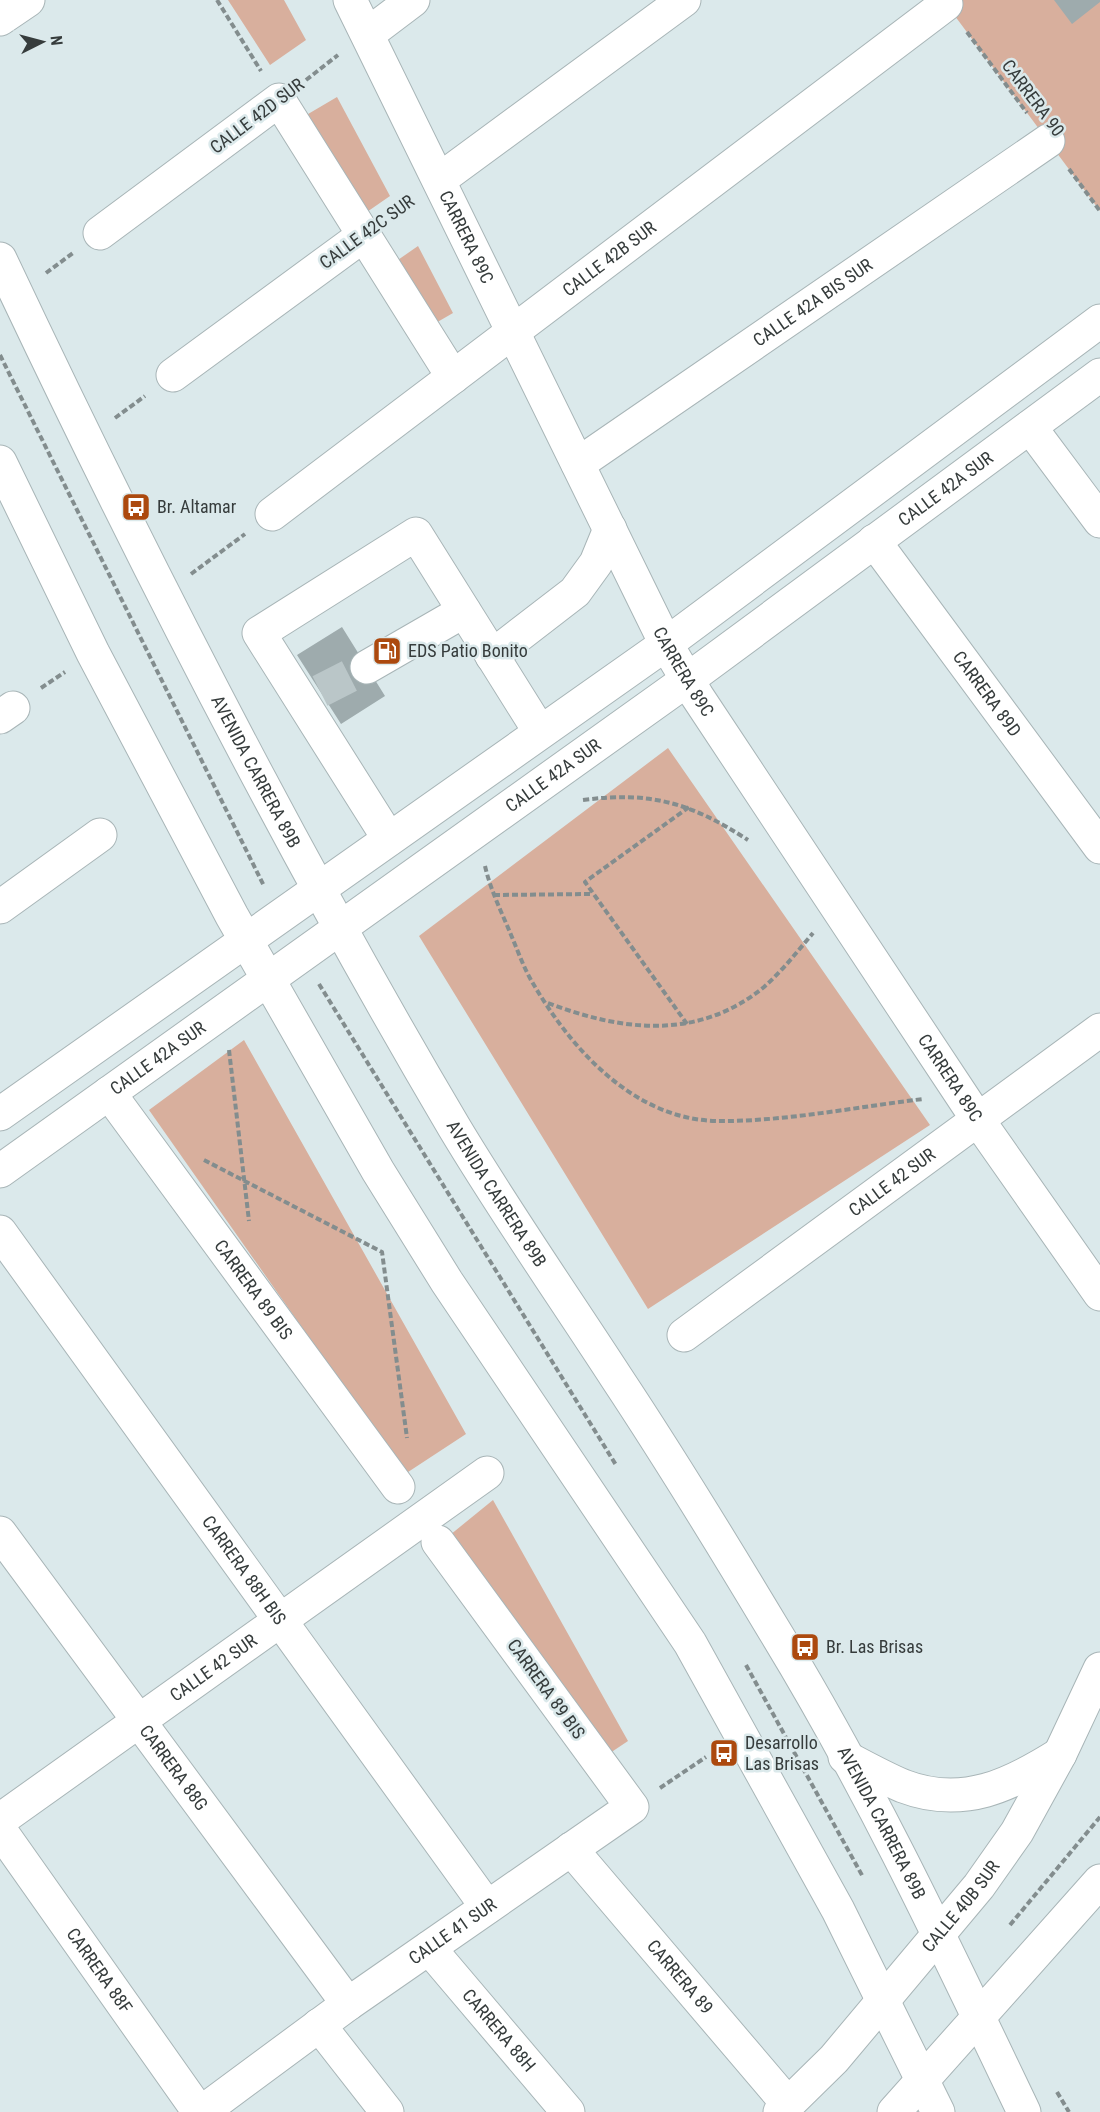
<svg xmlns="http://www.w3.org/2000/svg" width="1100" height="2112" font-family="'Roboto Condensed',sans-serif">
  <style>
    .green { fill: #d8af9d }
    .building { fill: #9eabad }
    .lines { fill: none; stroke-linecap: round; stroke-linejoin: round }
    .minor-tunnel { stroke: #bac6c8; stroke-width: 33; stroke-dasharray: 33 16; stroke-linecap: butt }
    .minor-casing { stroke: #a8b5b7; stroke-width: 35 }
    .major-casing { stroke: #a8b5b7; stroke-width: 35 }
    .path { stroke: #838d8e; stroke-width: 4; stroke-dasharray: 6 3; stroke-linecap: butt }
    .minor { stroke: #fff; stroke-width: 33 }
    .major { stroke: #fff; stroke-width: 33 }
    .labels { text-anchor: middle; stroke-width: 5; stroke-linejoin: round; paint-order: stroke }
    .street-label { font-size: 18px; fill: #363c3c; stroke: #dbe9eb }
    .poi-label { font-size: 18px; fill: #363c3c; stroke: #dbe9eb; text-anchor: start }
  </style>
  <rect width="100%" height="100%" fill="#dbe9eb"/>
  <path class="green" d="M228,0H284L306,40L270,65Z
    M943,0H1100V211Z
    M337,97L390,196L364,214L303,117Z
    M418,246L453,313L434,324L395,262Z
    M668,748L930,1125L648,1309L419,936Z
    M244,1040L466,1434L405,1474L149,1110Z
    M493,1500L628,1741L610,1753L450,1535Z"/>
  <path class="building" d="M1054,0H1100V2L1072,24Z
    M342,627L385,696L341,724L297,655Z"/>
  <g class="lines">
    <path class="minor-tunnel" d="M320,691L367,667"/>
    <g class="minor-casing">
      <g id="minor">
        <path id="s1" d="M350,0L666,644L697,696L978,1120L1100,1294"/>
        <path d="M0,19L28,0"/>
        <path d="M368,34L413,0"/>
        <path d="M439,180L684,0"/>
        <path d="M100,233L279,100L453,377"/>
        <path d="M173,375L364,235"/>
        <path d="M1030,427L1100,521"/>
        <path id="s2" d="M578,464L1048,141"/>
        <path id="s3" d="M272,514L946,4"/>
        <path id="s4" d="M874,541L1100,847"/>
        <path d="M492,656L575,592L596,563L610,529"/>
        <path d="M367,667L464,611"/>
        <path d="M0,717L13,708"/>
        <path d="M389,839L259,633L416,534L540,732"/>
        <path d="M0,907L100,835"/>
        <path id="s5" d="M109,1093L398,1487"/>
        <path d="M0,1114L666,644L1100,321"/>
        <path id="s6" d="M0,1171L687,680L1100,375"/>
        <path id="s7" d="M0,1232L487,1907"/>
        <path id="s8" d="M684,1335L1100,1030"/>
        <path id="s9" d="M0,1533L348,2004"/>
        <path id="s10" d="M0,1820L487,1473"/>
        <path id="s11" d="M0,1830L199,2112"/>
        <path id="s12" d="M571,1849L788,2104"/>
        <path id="s13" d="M429,1948L568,2112"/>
        <path d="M319,2025L387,2112"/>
        <path id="s14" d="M202,2112L348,2004L632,1807L438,1542"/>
        <path id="s15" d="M780,2112L834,2059L979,1886L1017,1832L1060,1754L1100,1669"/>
        <path d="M894,2112L1100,1881"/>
      </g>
    </g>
    <g class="major-casing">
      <g id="major">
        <path id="s16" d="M0,259C139,554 288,846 454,1127C505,1212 562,1294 616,1377C671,1460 723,1545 774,1630C869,1785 946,1949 1024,2112"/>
        <path d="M0,462L93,653L232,916L378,1171L447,1282L690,1643L838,1910L938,2112"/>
        <path d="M845,1757C864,1767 884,1778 903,1786C963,1809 1011,1785 1060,1754"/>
      </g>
    </g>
    <path class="path" d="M217,0L261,71
      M967,32L1027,113
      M306,80L338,55
      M1069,169L1100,211
      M391,215L409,201
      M46,273L73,253
      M0,355L264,886
      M115,418L145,396
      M191,574L245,534
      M41,688L65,672
      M583,800C651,791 691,803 748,840
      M485,866C490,888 500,909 509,930C516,946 522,964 531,980C569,1046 631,1118 715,1121C784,1122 855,1107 923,1099
      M494,895L593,894
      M319,984L616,1465
      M548,1003C621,1031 698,1041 764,987C782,971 797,952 813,933
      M687,1024L585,882L689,807
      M229,1050L249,1221
      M204,1160L382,1252L407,1438
      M746,1665L863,1877
      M660,1788L706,1757
      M1010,1925L1100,1817
      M1057,2092L1069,2112"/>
    <use href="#minor" class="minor"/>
    <use href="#major" class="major"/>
  </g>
  <defs>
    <g id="bus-square" transform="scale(1.5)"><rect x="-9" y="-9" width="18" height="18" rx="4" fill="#ac490e" stroke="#dbe9eb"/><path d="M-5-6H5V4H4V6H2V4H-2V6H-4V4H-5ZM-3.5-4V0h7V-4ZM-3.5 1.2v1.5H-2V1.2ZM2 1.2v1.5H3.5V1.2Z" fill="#fff"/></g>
    <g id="fuel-square" transform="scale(1.5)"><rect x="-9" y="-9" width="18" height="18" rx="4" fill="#ac490e" stroke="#dbe9eb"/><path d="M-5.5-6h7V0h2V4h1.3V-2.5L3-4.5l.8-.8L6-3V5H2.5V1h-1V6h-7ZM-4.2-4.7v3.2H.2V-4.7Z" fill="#fff"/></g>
  </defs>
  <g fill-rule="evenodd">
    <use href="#bus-square" x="136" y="507"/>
    <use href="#fuel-square" x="387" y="651"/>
    <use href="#bus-square" x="805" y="1647"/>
    <use href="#bus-square" x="724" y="1753"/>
  </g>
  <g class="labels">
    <g class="street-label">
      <text transform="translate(1033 98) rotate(53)" y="6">CARRERA 90</text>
      <text transform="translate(257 116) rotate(-37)" y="6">CALLE 42D SUR</text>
      <text transform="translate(367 232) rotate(-36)" y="6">CALLE 42C SUR</text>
      <text dy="6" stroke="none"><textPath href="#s1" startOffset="264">CARRERA 89C</textPath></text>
      <text dy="6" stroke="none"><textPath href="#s3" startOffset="423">CALLE 42B SUR</textPath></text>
      <text dy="6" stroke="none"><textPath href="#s2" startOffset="285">CALLE 42A BIS SUR</textPath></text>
      <text dy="6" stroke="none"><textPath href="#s6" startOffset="1166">CALLE 42A SUR</textPath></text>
      <text dy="6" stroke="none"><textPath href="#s1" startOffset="750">CARRERA 89C</textPath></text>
      <text dy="6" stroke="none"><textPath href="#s4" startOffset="190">CARRERA 89D</textPath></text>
      <text dy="6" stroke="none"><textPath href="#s16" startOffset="573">AVENIDA CARRERA 89B</textPath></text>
      <text dy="6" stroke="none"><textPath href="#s6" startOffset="680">CALLE 42A SUR</textPath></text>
      <text dy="6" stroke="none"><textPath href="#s6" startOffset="194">CALLE 42A SUR</textPath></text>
      <text dy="6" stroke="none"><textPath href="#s1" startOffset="1236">CARRERA 89C</textPath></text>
      <text dy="6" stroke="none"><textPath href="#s8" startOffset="258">CALLE 42 SUR</textPath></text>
      <text dy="6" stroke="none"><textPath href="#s16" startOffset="1059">AVENIDA CARRERA 89B</textPath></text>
      <text dy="6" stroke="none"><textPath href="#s5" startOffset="244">CARRERA 89 BIS</textPath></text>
      <text dy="6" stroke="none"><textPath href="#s7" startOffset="417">CARRERA 88H BIS</textPath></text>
      <text dy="6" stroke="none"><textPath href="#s10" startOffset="262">CALLE 42 SUR</textPath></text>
      <text transform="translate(546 1689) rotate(54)" y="6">CARRERA 89 BIS</text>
      <text dy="6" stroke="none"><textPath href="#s9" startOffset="292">CARRERA 88G</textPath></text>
      <text dy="6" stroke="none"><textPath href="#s16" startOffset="1797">AVENIDA CARRERA 89B</textPath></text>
      <text dy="6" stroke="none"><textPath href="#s15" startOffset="274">CALLE 40B SUR</textPath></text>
      <text dy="6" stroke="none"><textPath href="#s14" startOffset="309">CALLE 41 SUR</textPath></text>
      <text dy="6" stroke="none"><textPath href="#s11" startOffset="172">CARRERA 88F</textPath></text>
      <text dy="6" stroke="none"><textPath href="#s12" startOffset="168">CARRERA 89</textPath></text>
      <text dy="6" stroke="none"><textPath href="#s13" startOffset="108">CARRERA 88H</textPath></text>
    </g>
    <g class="poi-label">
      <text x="157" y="513">Br. Altamar</text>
      <text x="408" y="657">EDS Patio Bonito</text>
      <text x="826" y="1653">Br. Las Brisas</text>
      <text x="745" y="1749">Desarrollo<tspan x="745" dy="21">Las Brisas</tspan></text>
    </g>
  </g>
  <g transform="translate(42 42) rotate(84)" stroke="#dbe9eb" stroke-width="4.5" paint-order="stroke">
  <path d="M0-4.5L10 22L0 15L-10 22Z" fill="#363c3c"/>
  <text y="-9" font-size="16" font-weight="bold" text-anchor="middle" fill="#363c3c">N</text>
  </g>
</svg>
